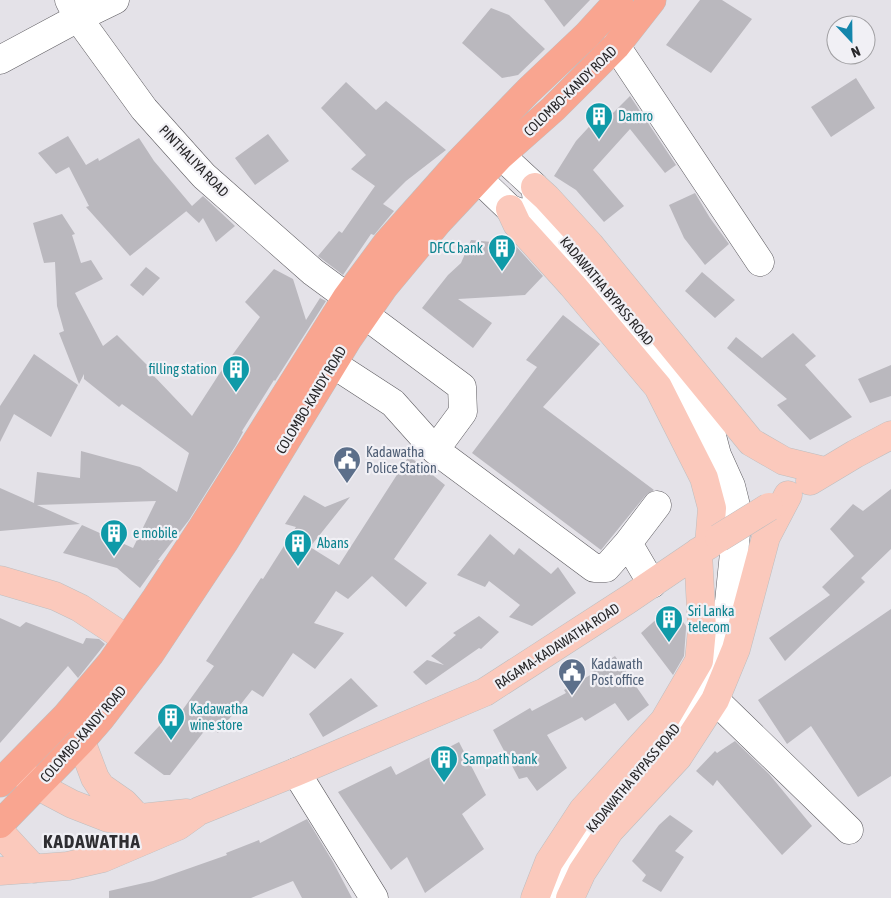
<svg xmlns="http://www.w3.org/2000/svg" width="891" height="898" font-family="'Asap Condensed',sans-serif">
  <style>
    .building { fill: #bab8be }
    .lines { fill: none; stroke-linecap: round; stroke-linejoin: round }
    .minor-casing { stroke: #5e5c61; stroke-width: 29 }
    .major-casing { stroke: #bebebf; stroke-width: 29 }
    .highway-casing { stroke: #bebebf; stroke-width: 29 }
    .minor { stroke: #fff; stroke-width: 28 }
    .major { stroke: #fbc9bc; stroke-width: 28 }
    .highway { stroke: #f9a590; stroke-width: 28 }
    .major-bridge-casing { stroke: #bebebf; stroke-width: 29; stroke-linecap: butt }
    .major-bridge { stroke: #fbc9bc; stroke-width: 28 }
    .labels { text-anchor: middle; stroke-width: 4.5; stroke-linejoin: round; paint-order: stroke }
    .street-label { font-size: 14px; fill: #282729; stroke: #f1f0f5 }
    .culture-label { font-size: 14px; fill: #0d838f; stroke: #f1f0f5; text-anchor: start }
    .service-label { font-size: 14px; fill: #4e5e75; stroke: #f1f0f5; text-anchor: start }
    .district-label { font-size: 19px; font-weight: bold; letter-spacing: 1px; fill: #2f2e32; stroke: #f1f0f5 }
  </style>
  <rect width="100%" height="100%" fill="#e4e2e8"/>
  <path class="building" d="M544,0H590L564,27Z
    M700,0H722L752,19L711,73L666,45Z
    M491,8L509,15L545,49L518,75L502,78L462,43Z
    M856,78L875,108L831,137L811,107Z
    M346,82L376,110L386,101L446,150L406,181L383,204L394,211L374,235L371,234L343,275L318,256L339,231L342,233L375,186L351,169L366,155L321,108Z
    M630,96L676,165L665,173L630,129L593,170L624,206L604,222L576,190L554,176L576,141L598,117L604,122Z
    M268,134L289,161L255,185L235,158Z
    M68,136L86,165L98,158L99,161L139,138L154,161L192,206L203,196L235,226L216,242L203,218L199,223L186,211L189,209L130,256L86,207L89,206L69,167L56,174L38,153Z
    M695,193L710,218L729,244L705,265L684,238L669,205Z
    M62,214L75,234L72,235L81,263L91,260L103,279L75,293L103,346L117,335L154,372L152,374L192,416L225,365L260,317L245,302L274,269L293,279L306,320L320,298L326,301L275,381L274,380L242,431L243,432L236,445L189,520L158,560H160L140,588L117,568L63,553L82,525L133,548L156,501L37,505L80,524L0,531V488L34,503L37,472L80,478L81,451L140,467L177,492L189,453L122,404L119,407L84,379V374L79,384L59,333L64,331L57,306L55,262L44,263L33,223Z
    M471,240L514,244L543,276L525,295L458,299L492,323L473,348L422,308L448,275L461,263Z
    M146,267L160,278L143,296L130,285Z
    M702,272L735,300L715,318L685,291Z
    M563,315L600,344L543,407L654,490L645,496L601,550L472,453L537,367L526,360Z
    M793,333L816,356L805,365L852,417L810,440L777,405L787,399L727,348L736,337L762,358Z
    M34,354L78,385L51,437L14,414L0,442V406Z
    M891,365V396L870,403L858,379Z
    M409,456L445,485L394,559L427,583L406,607L372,576L348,599L336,591L314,623L344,633L315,669L293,653L263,697L252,690L218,733L209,725L170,775H164L134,753L176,708L181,712L214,666L206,661L261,578L263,579L296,527L285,524L304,495L325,507L350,497L310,547L339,565Z
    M891,489V549L861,578L865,582L785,661L769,638L830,595L822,587L854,556L830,529L853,504L863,511Z
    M490,534L514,555L519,548L551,574L558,567L576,593L532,626L509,617L520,605L489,581L485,587L457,575Z
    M671,606L686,626V629L684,656L673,675L641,633Z
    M891,609V776L858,797L811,726L787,744L758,700Z
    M479,616L499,632L481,649L479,648L426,685L413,672L427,660L444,665L431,656L456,635L453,633Z
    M0,618L20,627L26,622L83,644L86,638L99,639L105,644L78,678L68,666L0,743Z
    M615,656L649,705L628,721L615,703L585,721L582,717L547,735L567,768L537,791L527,777L519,779L493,730L530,708L532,711L566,693L564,690L592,674V672Z
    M351,678L378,706L323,737L309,714Z
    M735,741L769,774L812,826L782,855L717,780L713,786L696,771L715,751L717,753Z
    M459,742L486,795L462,814L484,849L425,893L407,857L391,870L338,792L391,766L396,775Z
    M670,815L693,831L675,851L684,857L661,892L642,881L646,875L632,861L659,825Z
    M307,819L333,862L352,898H302L293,881L251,898H109V891L153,881L227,855L226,853L259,840L260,843Z"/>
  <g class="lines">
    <g class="minor-casing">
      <path id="minor" d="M69,0L78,18L144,109L204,176L313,272L347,297
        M616,46L760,262
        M0,60L78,18L115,0
        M483,139L535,187L537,200L546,217L653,345L695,403L712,436L717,455L731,486L738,514L729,602L715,667L672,736L593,824L580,842L564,871L552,898
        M461,162L510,209L527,215L531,219
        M365,315L462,387L463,412L435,450
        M333,364L393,403L435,450L594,568H606L628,543L657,505
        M628,543L652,584
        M715,700L849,830
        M296,772L374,898"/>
    </g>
    <g class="major-casing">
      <path id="major" d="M535,187L547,198L590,245L751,442L784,461L825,471
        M510,209L517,224L572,285L658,387L704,478L712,508L709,545
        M810,481L855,454L891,435
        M0,580L55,596L80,608L148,653
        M81,741L95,778L101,787L124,803L138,818
        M21,772L38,786L72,804L108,818L122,820L187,813
        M0,832L34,869
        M0,871L68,866L103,858L178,826L199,811L296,772L485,692L629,599L719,538
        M535,898L549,862L583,810L664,721L699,661L702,629L698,552
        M570,898L582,872L610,830L678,757L715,700L736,649L766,537L788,495"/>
    </g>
    <g class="highway-casing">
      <path id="highway" d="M0,783L66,716L111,663L156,598L202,528L347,297L387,243L460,161L528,91L587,35L619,0
        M0,824L81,741L101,718L150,654L225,541L348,339L384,287L438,222L500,156L553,109L616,46L652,0"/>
    </g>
    <use href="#minor" class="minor"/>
    <use href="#major" class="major"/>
    <use href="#highway" class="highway"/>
    <g class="major-bridge-casing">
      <path id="major-bridge" d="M719,538L769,507"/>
    </g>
    <use href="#major-bridge" class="major-bridge"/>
  </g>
  <defs>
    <g id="building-pin" transform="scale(1.4375)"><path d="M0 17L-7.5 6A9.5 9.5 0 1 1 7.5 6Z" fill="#0f9aa8" stroke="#f1f0f5"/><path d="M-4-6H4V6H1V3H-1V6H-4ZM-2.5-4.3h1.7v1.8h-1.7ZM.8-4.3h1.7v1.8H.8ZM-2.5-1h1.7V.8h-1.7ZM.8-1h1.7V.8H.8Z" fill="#fff"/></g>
    <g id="civic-pin" transform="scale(1.4375)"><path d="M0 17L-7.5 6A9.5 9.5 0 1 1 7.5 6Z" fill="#5c6f8a" stroke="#f1f0f5"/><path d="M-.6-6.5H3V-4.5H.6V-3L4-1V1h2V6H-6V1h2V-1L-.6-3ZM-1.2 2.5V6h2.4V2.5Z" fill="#fff"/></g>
  </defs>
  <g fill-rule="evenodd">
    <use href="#building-pin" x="599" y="116"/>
    <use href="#building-pin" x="502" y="248"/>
    <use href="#building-pin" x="236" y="369"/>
    <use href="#civic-pin" x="347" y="460"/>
    <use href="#building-pin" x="114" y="533"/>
    <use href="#building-pin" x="298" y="543"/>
    <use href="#building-pin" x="669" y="619"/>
    <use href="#civic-pin" x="572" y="672"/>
    <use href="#building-pin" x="171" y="717"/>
    <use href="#building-pin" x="444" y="759"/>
  </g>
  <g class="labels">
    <g class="street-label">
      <text transform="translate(570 91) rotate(-44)" y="5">COLOMBO-KANDY ROAD</text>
      <text transform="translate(194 161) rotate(46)" y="5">PINTHALIYA ROAD</text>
      <text transform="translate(607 291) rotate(50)" y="5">KADAWATHA BYPASS ROAD</text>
      <text transform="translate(311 400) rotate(-59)" y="5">COLOMBO-KANDY ROAD</text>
      <text transform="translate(557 646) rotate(-33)" y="5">RAGAMA-KADAWATHA ROAD</text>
      <text transform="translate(83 734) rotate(-49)" y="5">COLOMBO-KANDY ROAD</text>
      <text transform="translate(633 778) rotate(-50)" y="5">KADAWATHA BYPASS ROAD</text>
    </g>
    <g class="culture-label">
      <text x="618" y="121">Damro</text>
      <text x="483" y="253" text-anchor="end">DFCC bank</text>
      <text x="217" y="374" text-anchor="end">filling station</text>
      <text x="133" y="538">e mobile</text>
      <text x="317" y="548">Abans</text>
      <text x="688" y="616">Sri Lanka<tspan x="688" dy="16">telecom</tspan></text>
      <text x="190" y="714">Kadawatha<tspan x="190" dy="16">wine store</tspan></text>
      <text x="463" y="764">Sampath bank</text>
    </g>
    <g class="service-label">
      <text x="366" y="457">Kadawatha<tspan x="366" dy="16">Police Station</tspan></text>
      <text x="591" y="669">Kadawath<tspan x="591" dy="16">Post office</tspan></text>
    </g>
    <g class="district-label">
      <text x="92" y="848">KADAWATHA</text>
    </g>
  </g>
  <g transform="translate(851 40) rotate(158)"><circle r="24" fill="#f1f0f5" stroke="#a1a0a3"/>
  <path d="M0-4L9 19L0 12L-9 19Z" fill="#1486ac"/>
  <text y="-8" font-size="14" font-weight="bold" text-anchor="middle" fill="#282729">N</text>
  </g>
</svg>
